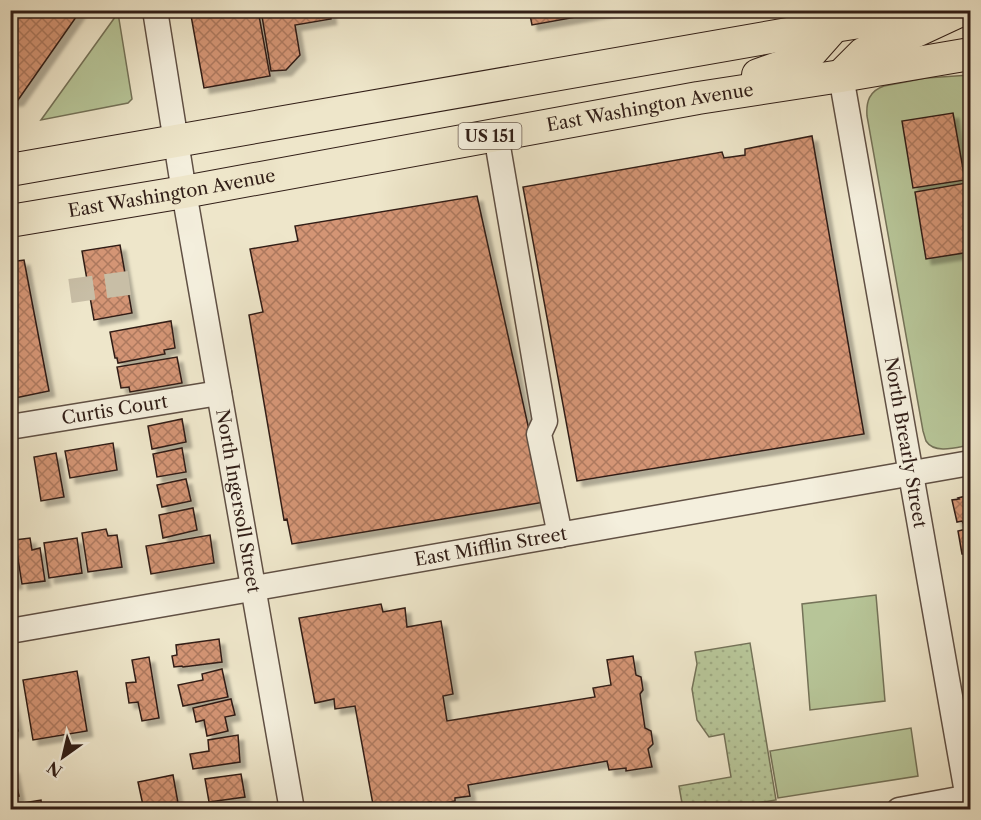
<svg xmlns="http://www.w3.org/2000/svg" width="981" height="820" font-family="'Libre Caslon Text',serif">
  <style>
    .green { fill: #b7c598; stroke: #747258; stroke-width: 1.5 }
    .park { fill: url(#park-dots); stroke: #747258; stroke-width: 1.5 }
    .building { fill: url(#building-cross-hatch); stroke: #311e17; stroke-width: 1.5; filter: url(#shadow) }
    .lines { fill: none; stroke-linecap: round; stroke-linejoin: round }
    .minor-tunnel { stroke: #c8bea6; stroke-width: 24; stroke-dasharray: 24 12; stroke-linecap: butt }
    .minor-casing { stroke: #605044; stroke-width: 27 }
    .major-casing { stroke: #311e17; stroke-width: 34 }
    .minor { stroke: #f4efdd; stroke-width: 24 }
    .major { stroke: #eee6ca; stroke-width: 32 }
    .labels { text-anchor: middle; stroke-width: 5; stroke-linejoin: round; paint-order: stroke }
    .shield { fill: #f4efdd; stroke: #6c5d52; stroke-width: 1.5 }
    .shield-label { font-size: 16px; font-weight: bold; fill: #311e17 }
    .street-label { font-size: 18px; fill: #311e17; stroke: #f4efdd }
  </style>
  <defs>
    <pattern id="park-dots" width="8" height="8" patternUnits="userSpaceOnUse" patternTransform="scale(1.5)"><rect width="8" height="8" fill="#b7c598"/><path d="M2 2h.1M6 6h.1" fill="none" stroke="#9ea982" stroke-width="1.8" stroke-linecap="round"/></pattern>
    <pattern id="building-cross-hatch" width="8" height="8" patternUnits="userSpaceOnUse" patternTransform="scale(1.5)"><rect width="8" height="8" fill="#d49574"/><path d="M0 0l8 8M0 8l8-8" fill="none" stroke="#ad795e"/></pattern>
    <filter id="shadow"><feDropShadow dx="5.5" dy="5.5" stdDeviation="1.5" flood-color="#0004"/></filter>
  </defs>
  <rect width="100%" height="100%" fill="#eee6ca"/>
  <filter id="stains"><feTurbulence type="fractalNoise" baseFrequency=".00333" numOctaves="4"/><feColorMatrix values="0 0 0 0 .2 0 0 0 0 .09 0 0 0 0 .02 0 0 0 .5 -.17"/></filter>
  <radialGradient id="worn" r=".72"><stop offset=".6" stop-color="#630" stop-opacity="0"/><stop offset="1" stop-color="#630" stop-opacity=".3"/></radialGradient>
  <path class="green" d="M118,13L132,99L128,103L41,120Z
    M970,75V445C958,447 935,455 926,441C925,438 924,434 923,431L867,116C866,102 869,91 884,86L926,78Z
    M876,595L885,701L810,710L802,604Z
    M911,728L918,776L778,798L770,751Z"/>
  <path class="park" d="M750,643L776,800L718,809H683L679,786L731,777L724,734L709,737L697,720L692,689L697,664L695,652Z"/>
  <path class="building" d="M10,10H81L18,100L10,101Z
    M190,10H258L270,76L204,88Z
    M261,10H330L331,19L295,25L300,55L286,70L271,71Z
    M529,10H615L532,25Z
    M953,113L965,180L913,188L902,121Z
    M812,136L864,434L577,481L523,187L722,152L724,158L745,155V149Z
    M966,183L970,208V252L926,259L915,192Z
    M477,196L545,502L292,544L287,519L284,520L249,315L263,312L250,249L298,241L295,226Z
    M120,245L132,313L94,320L82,251Z
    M24,260L49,391L10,399V262Z
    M171,321L175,348L164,350L165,354L118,363L117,358H115L110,332Z
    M177,357L182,383L130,392L129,387L121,388L117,367Z
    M182,419L186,442L152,449L148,426Z
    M113,443L117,470L70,478L65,451Z
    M182,448L186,472L157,477L153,454Z
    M56,453L64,497L41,501L34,457Z
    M186,479L191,501L162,507L157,485Z
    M970,495V522L963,523L962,521L957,522L952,500L959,499L958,498Z
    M193,508L197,530L163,538L159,515Z
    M970,528V554H962L958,531Z
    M106,529L108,536L117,535L122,567L88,572L82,533Z
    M210,535L214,563L151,574L146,546Z
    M30,538L32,550L40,548L45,581L22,584L15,540Z
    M77,538L82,573L49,578L44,543Z
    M10,555H12L17,583L10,584Z
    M970,563V585H967L964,566Z
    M381,604L383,612L405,608L407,627L441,621L453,694L443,696L447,721L595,697L593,688L611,685L607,660L633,656L636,675L641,677L643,690L640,694L645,728L651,731L653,744L648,749L652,767L626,771V768L609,770L607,761L468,785L470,796L455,798V801L431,806V802L389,810H374L355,706L335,709L334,699L315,703L299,618Z
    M219,639L222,662L183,667L182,666L174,667L172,656L177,655L176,645Z
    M149,657L159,718L142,721L138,702L129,703L126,683L136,682L132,660Z
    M222,669L228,697L183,706L178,685L203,680L202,674Z
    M77,671L87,731L33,740L23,680Z
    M10,692L18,731L10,733Z
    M231,699L235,715L225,717L228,731L207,736L204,720L196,722L193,708Z
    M238,735L240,762L193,769L190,754L209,751L208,740Z
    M13,768L19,796L10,797V769Z
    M241,774L245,797L209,802L205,779Z
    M173,775L178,803L144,810L138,782Z
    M41,800L42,810H17L16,804Z
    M248,803L249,810L217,809Z"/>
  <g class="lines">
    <path class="minor-tunnel" d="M70,291L135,282"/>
    <g class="minor-casing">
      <g id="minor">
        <path id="s1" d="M155,10L184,192L292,810"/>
        <path id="s2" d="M841,76L970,810"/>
        <path d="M496,135L545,421L539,434L560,535"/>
        <path id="s3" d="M10,427L219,393"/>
        <path id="s4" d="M10,631L970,463"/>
        <path d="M899,810L970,797"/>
      </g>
    </g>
    <g class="major-casing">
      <g id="major">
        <path d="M758,75L795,62L811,52L834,26"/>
        <path d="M842,75L863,54L882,44L903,37L961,10"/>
        <path d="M10,170L834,26L936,10"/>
        <path id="s5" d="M10,221L184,192L698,98L841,76L970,54"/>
      </g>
    </g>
    <use href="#minor" class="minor"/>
    <use href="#major" class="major"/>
  </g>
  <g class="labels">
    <rect class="shield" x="458.5" y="123" width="63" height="26" rx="4.5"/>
    <g class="shield-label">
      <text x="490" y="142">US 151</text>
    </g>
    <g class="street-label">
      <text dy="6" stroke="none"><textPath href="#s5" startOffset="650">East Washington Avenue</textPath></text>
      <text dy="6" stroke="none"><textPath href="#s5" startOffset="164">East Washington Avenue</textPath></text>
      <text dy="6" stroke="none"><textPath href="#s3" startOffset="106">Curtis Court</textPath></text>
      <text dy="6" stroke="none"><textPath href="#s2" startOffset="372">North Brearly Street</textPath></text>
      <text dy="6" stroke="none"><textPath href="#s1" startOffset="498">North Ingersoll Street</textPath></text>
      <text dy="6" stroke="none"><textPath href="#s4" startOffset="488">East Mifflin Street</textPath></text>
    </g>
  </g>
  <rect width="981" height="820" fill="none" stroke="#eee6ca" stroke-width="36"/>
  <rect x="12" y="12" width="957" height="796" fill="none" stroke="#311e17" stroke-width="3"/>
  <rect x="18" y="18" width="945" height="784" fill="none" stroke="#311e17" stroke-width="1.5"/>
  <g transform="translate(63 757) rotate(214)" stroke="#f4efdd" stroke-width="4.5" paint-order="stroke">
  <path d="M0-4.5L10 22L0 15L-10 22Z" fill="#311e17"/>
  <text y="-9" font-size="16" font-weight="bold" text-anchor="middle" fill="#311e17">N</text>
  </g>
  <rect width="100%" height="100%" filter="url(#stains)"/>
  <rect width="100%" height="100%" fill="url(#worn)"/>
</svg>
